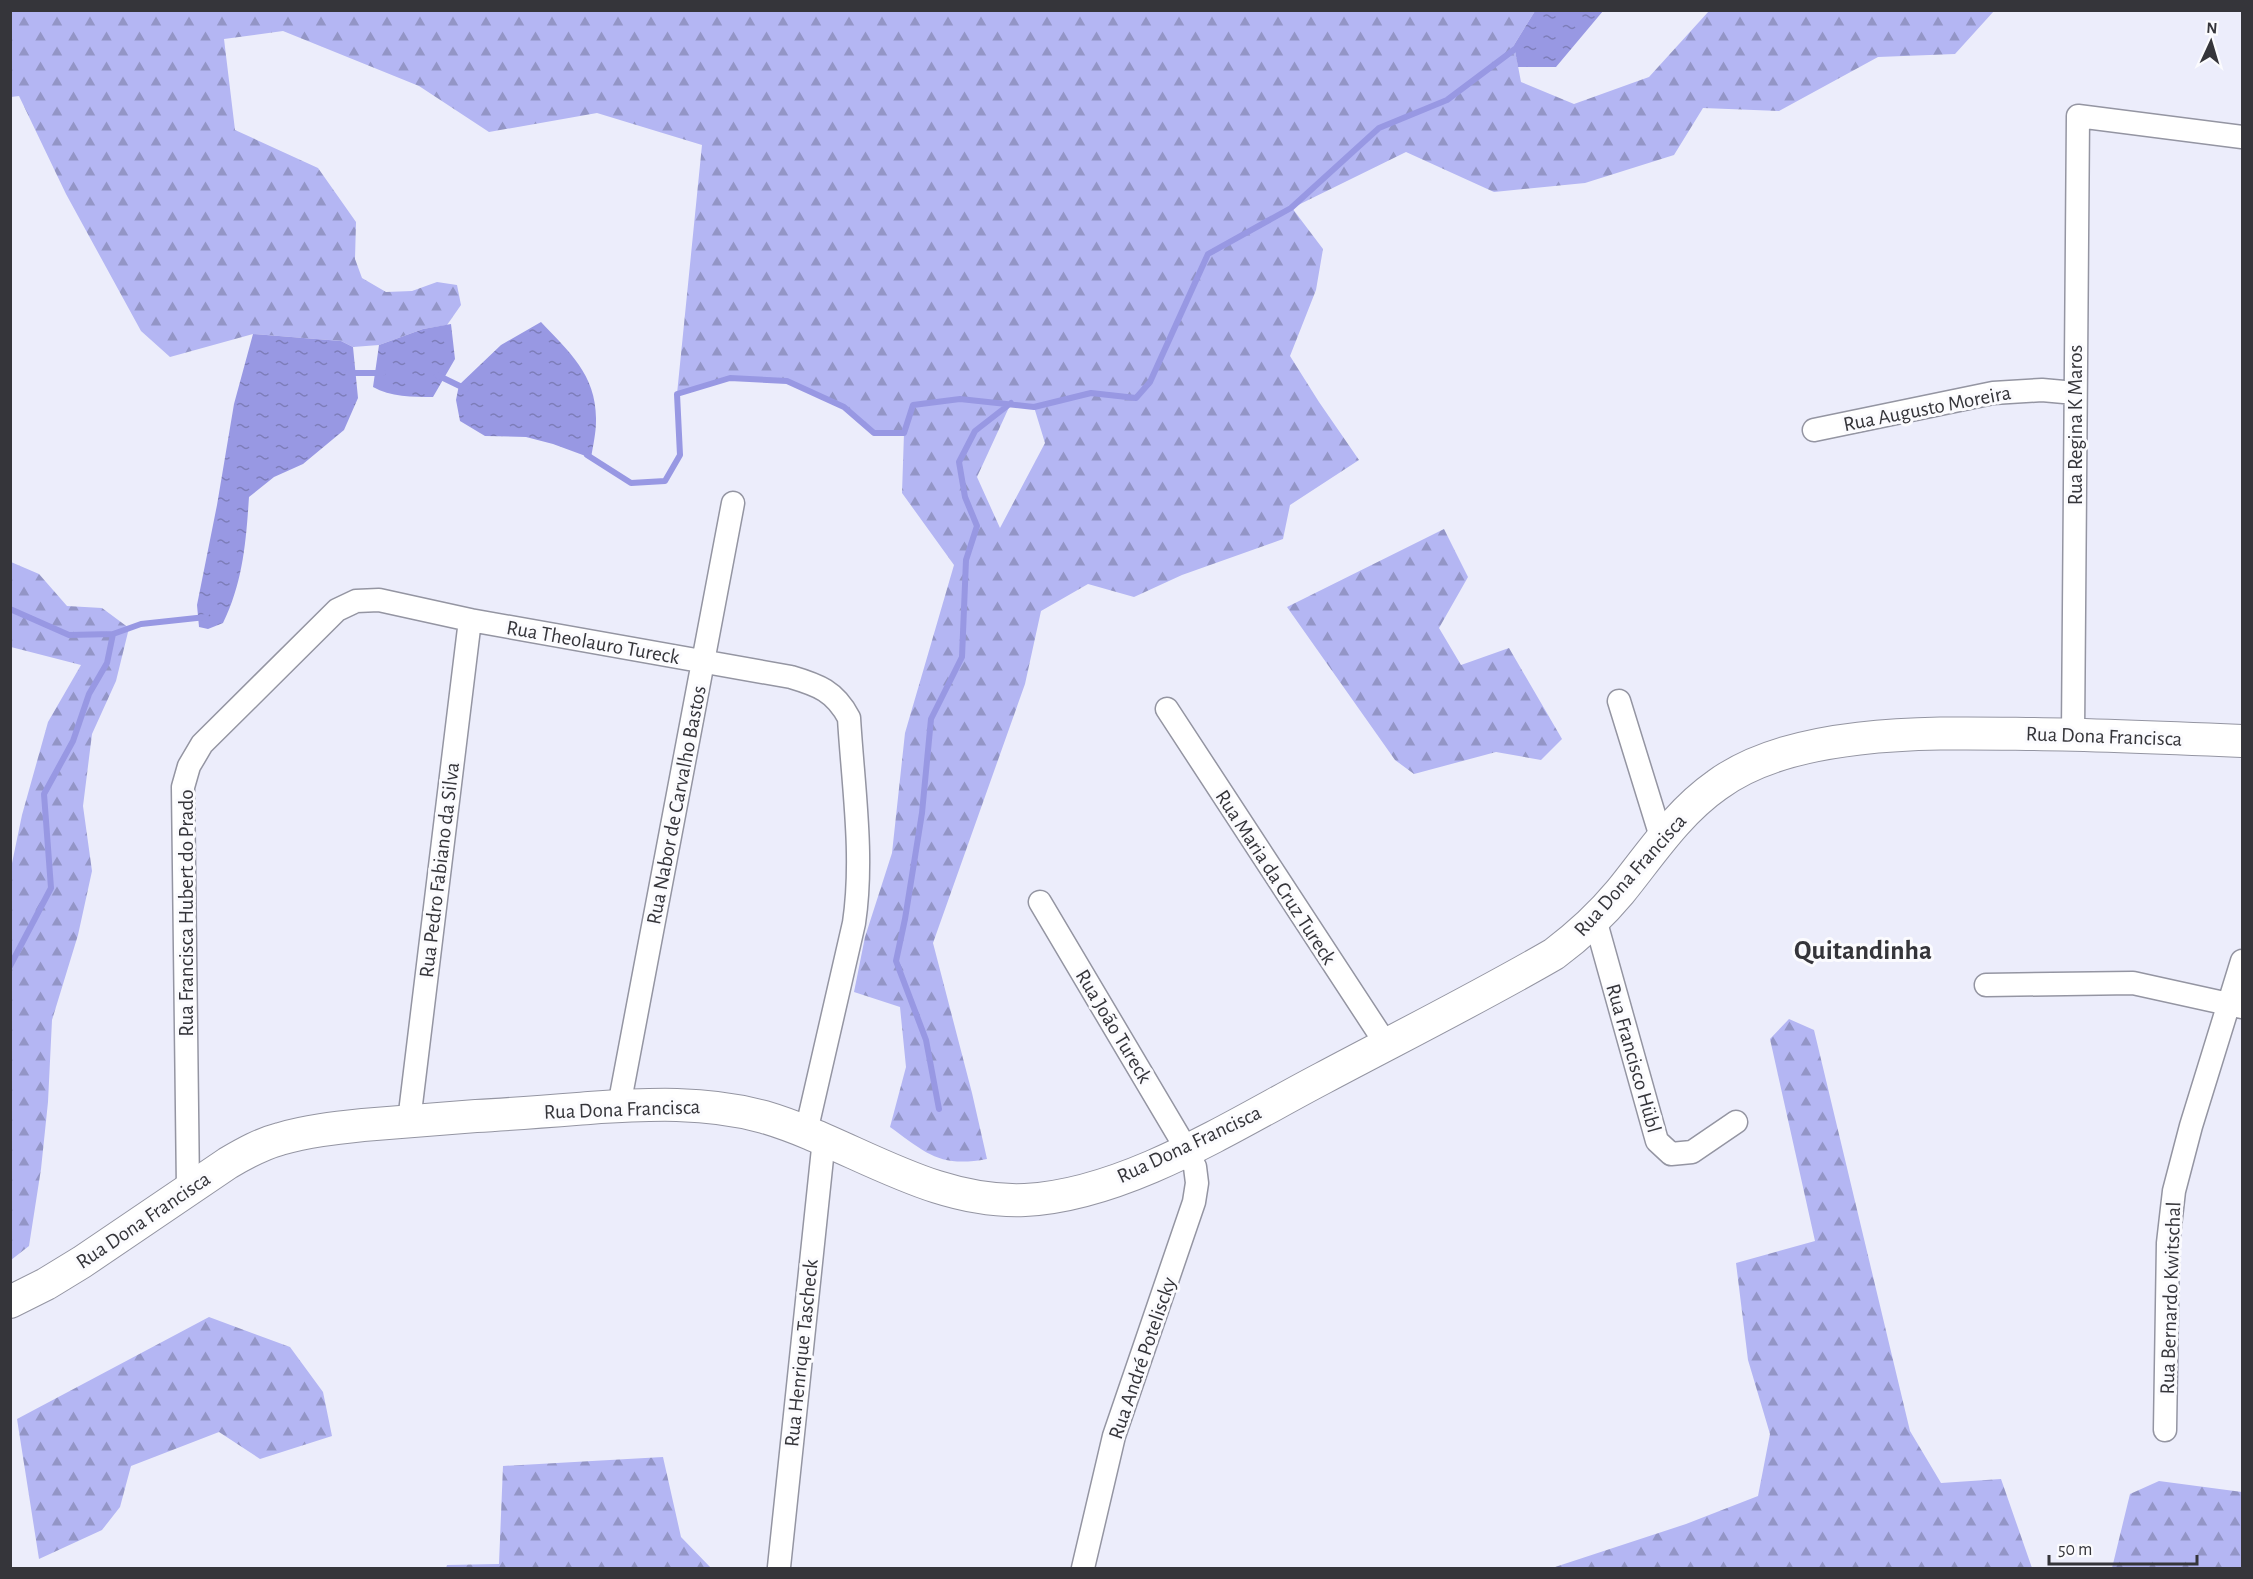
<svg xmlns="http://www.w3.org/2000/svg" width="2253" height="1579" font-family="'Alegreya Sans',sans-serif">
  <style>
    .forest { fill: url(#forest-firs); fill-rule: evenodd }
    .water { fill: url(#water-ripples) }
    .lines { fill: none; stroke-linecap: round; stroke-linejoin: round }
    .stream { stroke: #9898e3; stroke-width: 6 }
    .minor-casing { stroke: #9495a2; stroke-width: 25 }
    .secondary-casing { stroke: #9495a2; stroke-width: 34 }
    .minor { stroke: #fff; stroke-width: 22 }
    .secondary { stroke: #fff; stroke-width: 32 }
    .labels { text-anchor: middle; stroke-width: 6; stroke-linejoin: round; paint-order: stroke }
    .street-label { font-size: 21px; fill: #35353a; stroke: #fbfbfe }
    .district-label { font-size: 27px; font-weight: bold; fill: #35353a; stroke: #fbfbfe }
  </style>
  <defs>
    <pattern id="forest-firs" width="22" height="20" patternUnits="userSpaceOnUse" patternTransform="scale(1.5)"><rect width="22" height="20" fill="#b4b6f3"/><path d="M5 1l3.5 6h-7zM16 11l3.5 6h-7z" fill="#9395c6"/></pattern>
    <pattern id="water-ripples" width="26" height="14" patternUnits="userSpaceOnUse" patternTransform="scale(1.5)"><rect width="26" height="14" fill="#9898e3"/><path d="M2 4q2-2 4 0t4 0M15 11q2-2 4 0t4 0" fill="none" stroke="#7d7db9"/></pattern>
  </defs>
  <rect width="100%" height="100%" fill="#ecedfb"/>
  <path class="forest" d="M11,10L1535,11L1514,45L1521,82L1574,104L1649,77L1709,11H1994L1955,54L1878,57L1779,111L1703,108L1674,155L1585,183L1494,192L1406,152L1292,208L1323,249L1316,290L1290,356L1319,402L1359,460L1290,505L1283,539L1182,575L1134,597L1088,584L1041,611L1025,684L933,943L972,1093L987,1159C940,1168 926,1153 890,1127L906,1067L900,1007L854,992L865,937L892,853L905,733L954,565L902,493L904,433H874L844,407L787,381L730,378L677,394L702,145L597,113L489,132L419,86L283,31L224,39L235,130L318,168L356,222L355,259L362,278L386,292L412,291L437,282L457,285L461,305L447,325L423,329L379,345L353,347L341,341L253,334L170,357L141,331L66,194L19,96L11,97ZM1011,403L1034,407L1045,443L1000,528L977,477Z
    M1444,529L1468,577L1439,628L1461,665L1509,648L1562,739L1541,760L1496,752L1414,774L1395,760L1287,607Z
    M11,562L39,574L67,606L102,608L129,628L116,681L92,734L83,806L92,871L78,935L52,1020L48,1102L41,1169L29,1246L11,1260V868L22,815L48,722L81,665L11,647Z
    M1789,1019L1814,1030L1910,1431L1941,1483L2001,1479L2032,1568H1552L1686,1524L1758,1496L1770,1434L1748,1360L1736,1263L1815,1241L1770,1039Z
    M209,1317L290,1347L323,1392L332,1436L260,1459L219,1432L131,1466L120,1507L102,1530L39,1559L17,1419Z
    M663,1457L681,1537L711,1568H446L447,1565L499,1564L503,1466Z
    M2159,1481L2242,1492V1568H2112L2130,1494Z"/>
  <path class="water" d="M1535,11V10L1603,11L1556,67H1518L1514,45Z
    M541,322C569,352 597,375 596,421C596,433 593,446 591,458L553,444L526,437L485,436L460,421L456,400L459,385L501,345Z
    M451,324L455,359L433,397C413,397 390,397 373,387L379,345L423,329Z
    M253,334L341,341L353,347L358,398L344,430L303,464L274,477L249,497C246,542 243,582 223,623L208,629L199,627L197,605L217,505L234,404Z"/>
  <g class="lines">
    <path class="stream" d="M348,373H383
      M437,375L466,389
      M587,455L631,483L665,481L680,455L677,394L730,378L787,381L844,407L874,433H904L913,405L960,399L1034,407L1091,393L1136,398L1150,382L1208,254L1291,208L1379,128L1447,100L1519,46
      M10,609L69,635L113,634L141,624L206,617
      M10,966L51,888L44,794L73,741L89,694L107,663L113,634
      M939,1109L926,1040L896,961L905,919L922,813L931,719L962,657L966,560L977,526L965,497L959,462L975,431L1011,403"/>
    <g class="minor-casing">
      <path id="minor" d="M1814,430L1993,393L2042,390L2075,393
        M1619,701L1662,840
        M1167,709L1386,1044
        M2073,734L2078,116L2242,137
        M1040,902L1187,1150L1195,1167L1197,1183L1194,1202L1114,1436L1083,1568
        M1595,919L1657,1141L1671,1154L1692,1152L1736,1122
        M1986,985L2133,983L2242,1007
        M619,1106L733,503
        M409,1121L470,620
        M188,1189L183,787L189,766L202,744L337,610L356,601L379,600L470,620L791,677C818,685 835,691 849,718C853,785 864,856 854,923L806,1132
        M2165,1430L2168,1243L2174,1191L2191,1126L2242,961
        M779,1567L824,1139"/>
    </g>
    <g class="secondary-casing">
      <path id="secondary" d="M10,1302L46,1284L82,1262L228,1163C245,1153 261,1144 280,1139C307,1131 335,1128 363,1125C401,1122 438,1119 476,1116C514,1114 551,1111 589,1108C648,1104 706,1101 764,1117C852,1143 929,1204 1025,1200C1126,1195 1235,1124 1323,1078C1400,1037 1478,998 1554,954C1578,936 1600,916 1620,892C1650,855 1677,813 1717,785C1795,727 1941,733 2034,734C2104,735 2173,738 2242,741"/>
    </g>
    <use href="#minor" class="minor"/>
    <use href="#secondary" class="secondary"/>
  </g>
  <g class="labels">
    <g class="street-label">
      <text transform="translate(1927 408) rotate(-11)" y="7">Rua Augusto Moreira</text>
      <text transform="translate(2075 425) rotate(-90)" y="7">Rua Regina K Maros</text>
      <text transform="translate(593 642) rotate(10)" y="7">Rua Theolauro Tureck</text>
      <text transform="translate(2104 736) rotate(2)" y="7">Rua Dona Francisca</text>
      <text transform="translate(676 805) rotate(-79)" y="7">Rua Nabor de Carvalho Bastos</text>
      <text transform="translate(439 870) rotate(-83)" y="7">Rua Pedro Fabiano da Silva</text>
      <text transform="translate(1630 875) rotate(-48)" y="7">Rua Dona Francisca</text>
      <text transform="translate(1276 877) rotate(57)" y="7">Rua Maria da Cruz Tureck</text>
      <text transform="translate(186 913) rotate(-90)" y="7">Rua Francisca Hubert do Prado</text>
      <text transform="translate(1114 1026) rotate(59)" y="7">Rua João Tureck</text>
      <text transform="translate(1634 1058) rotate(74)" y="7">Rua Francisco Hübl</text>
      <text transform="translate(622 1109) rotate(-2)" y="7">Rua Dona Francisca</text>
      <text transform="translate(1189 1144) rotate(-25)" y="7">Rua Dona Francisca</text>
      <text transform="translate(143 1220) rotate(-34)" y="7">Rua Dona Francisca</text>
      <text transform="translate(2170 1298) rotate(-88)" y="7">Rua Bernardo Kwitschal</text>
      <text transform="translate(801 1353) rotate(-84)" y="7">Rua Henrique Tascheck</text>
      <text transform="translate(1142 1358) rotate(-71)" y="7">Rua André Poteliscky</text>
    </g>
    <g class="district-label">
      <text x="1863" y="959">Quitandinha</text>
    </g>
  </g>
  <rect width="2253" height="1579" fill="none" stroke="#35353a" stroke-width="24"/>
  <g transform="translate(2211 42) rotate(4)" stroke="#fbfbfe" stroke-width="4.5" paint-order="stroke">
  <path d="M0-4.5L10 22L0 15L-10 22Z" fill="#35353a"/>
  <text y="-9" font-size="16" font-weight="bold" text-anchor="middle" fill="#35353a">N</text>
  </g>
  <path d="M2049 1555v9h148v-9" fill="none" stroke="#35353a" stroke-width="3"/>
  <text x="2058" y="1555" font-size="18" fill="#35353a" stroke="#fbfbfe" stroke-width="4.5" paint-order="stroke">50 m</text>
</svg>
